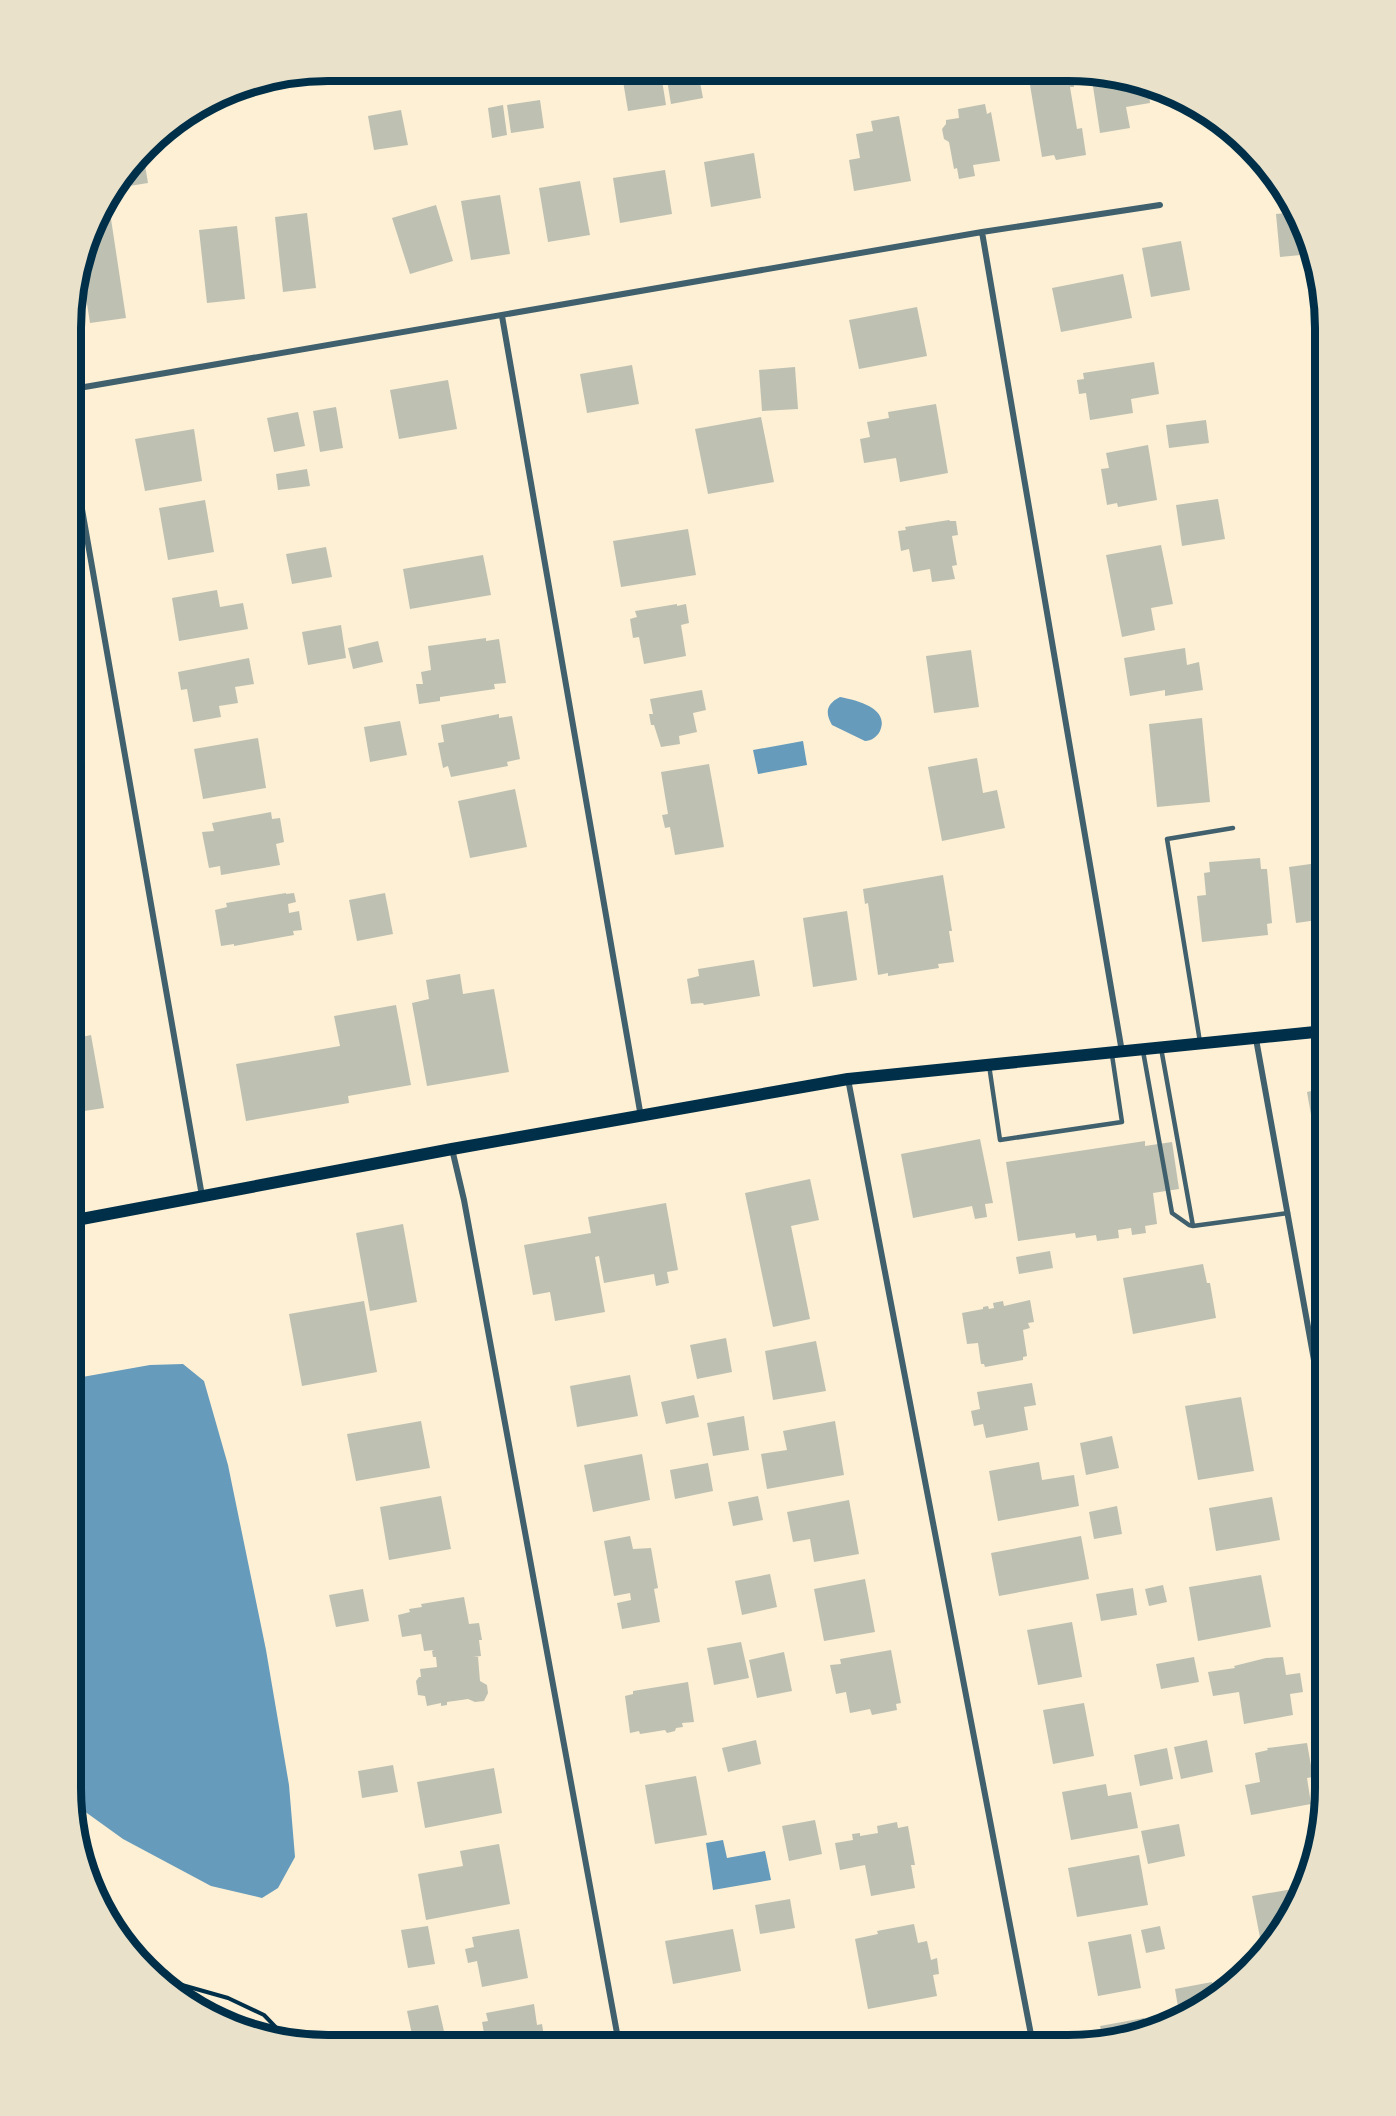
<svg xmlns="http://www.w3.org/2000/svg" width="1396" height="2116" font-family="'Times New Roman',serif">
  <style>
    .water { fill: #669bbc }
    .building { fill: #bec0b2 }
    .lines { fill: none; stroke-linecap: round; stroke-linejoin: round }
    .path { stroke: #003049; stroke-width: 4 }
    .service { stroke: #3f606c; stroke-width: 4.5 }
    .minor { stroke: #3f606c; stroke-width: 6 }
    .secondary { stroke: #003049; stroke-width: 12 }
    .rim { fill: none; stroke: #003049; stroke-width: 8 }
  </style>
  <rect width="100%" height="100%" fill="#fdf0d5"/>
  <path class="water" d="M840,697C856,700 890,708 880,731C877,737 871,741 865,741L832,725C825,713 826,704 840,697Z
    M803,741L807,765L758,774L753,750Z
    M183,1364L204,1381L228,1465L266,1650L289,1785L295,1857L278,1888L262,1898L211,1886L123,1839L73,1803L71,1788V1379L150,1365Z
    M723,1840L727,1858L765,1851L771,1880L713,1890L706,1843Z"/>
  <path class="building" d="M678,72H698L703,98L671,104L666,74Z
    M1028,73H1072L1074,87H1070L1077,129L1082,128L1086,155L1056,160L1054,155L1042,157Z
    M1091,73H1102L1148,85L1150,103L1126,107L1130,128L1100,133Z
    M661,74L666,105L628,111L623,81Z
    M540,100L544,128L511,133L507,105Z
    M985,104L987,114L991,112L1000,161L973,165L975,176L959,179L957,168L954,169L949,142L944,139L942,129L946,124V120L959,118L958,109Z
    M503,105L507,135L492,138L488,108Z
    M401,110L408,145L374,150L368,116Z
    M899,116L911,181L854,191L849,160L860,158L856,134L873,131L871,121Z
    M143,153L148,183L117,188Z
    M754,153L761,198L711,207L704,162Z
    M665,170L672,214L620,223L613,178Z
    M580,181L590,235L548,242L539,188Z
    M500,195L510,254L471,260L461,201Z
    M108,199L126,318L90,323L81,266L97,214Z
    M436,205L453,261L410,274L392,218Z
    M1296,212L1306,229L1311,254L1280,257L1276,214Z
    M307,213L316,288L283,292L275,217Z
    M237,226L245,299L207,303L199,230Z
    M1181,241L1190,290L1151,297L1142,248Z
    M1123,274L1132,318L1061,332L1052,288Z
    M917,307L927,356L859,369L849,320Z
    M1154,362L1159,394L1131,399L1133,413L1090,420L1086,393L1079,394L1077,380L1084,379L1083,373Z
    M632,365L639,404L587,413L580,374Z
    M795,367L798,409L762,411L759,370Z
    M448,380L457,429L399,439L390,390Z
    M936,404L948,473L900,482L896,458L864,463L860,439L870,437L867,422L889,418L888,412Z
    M336,407L343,448L320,452L313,411Z
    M298,412L305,446L274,452L267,418Z
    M761,417L774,482L708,494L695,429Z
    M1206,420L1209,443L1169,448L1166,425Z
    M194,429L202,481L145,491L135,439Z
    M1148,445L1157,500L1118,507L1117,503L1107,505L1101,469L1109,468L1106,453Z
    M307,469L310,486L278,490L276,474Z
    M1218,499L1225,539L1182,546L1176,505Z
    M205,500L214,552L168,560L159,508Z
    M949,520L950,521H956L958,535L952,536L957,565L952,566L955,579L932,582L930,569L913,572L909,549L901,551L898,531L906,530L905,527Z
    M688,529L696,575L621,587L613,541Z
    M1161,545L1173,604L1151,608L1155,630L1122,637L1106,555Z
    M326,547L332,577L292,584L286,554Z
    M483,555L491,595L410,609L403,569Z
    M217,590L220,607L243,603L248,629L179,641L172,598Z
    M677,604V606L686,604L689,623L681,625L686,656L644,664L639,637L633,638L630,619L637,617L635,611Z
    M341,625L346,658L308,665L302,632Z
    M486,638V641L499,639L506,683L494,684L495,689L440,697V701L419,704L416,684H423L421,672L431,670L428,646Z
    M378,641L383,662L353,669L348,648Z
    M1185,648L1187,665L1199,662L1203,690L1165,696V690L1130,696L1124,658Z
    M971,650L979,707L934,713L926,656Z
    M249,658L254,684L235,687L238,703L219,706L221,717L193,722L187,689L181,690L178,672Z
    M702,690L706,710L693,713L697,732L679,736L680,744L661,747L654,725H651L649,714H653L650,699Z
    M499,714V718L512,716L520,759L507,762L508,766L451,777L448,766L443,768L438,743L444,742L441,725Z
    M1202,718L1210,802L1157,807L1149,724Z
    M400,721L407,755L370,762L364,727Z
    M258,738L266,788L203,799L194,749Z
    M977,758L983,793L997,790L1005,828L942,841L928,767Z
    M709,764L724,847L675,855L670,827L665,828L662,815L668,814L661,772Z
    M515,789L527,847L470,858L458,801Z
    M271,812L272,819L280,818L284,842L276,844L280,865L221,875L220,866L209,868L202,832L214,831L212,823Z
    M1260,858L1261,869H1267L1272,923L1267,924L1268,935L1202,942L1197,896L1206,895L1204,873L1210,872L1209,862Z
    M1325,862V919L1296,923L1289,867Z
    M943,875L952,931H949L954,962L938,964L939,968L888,976V973L878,975L868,903L865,904L863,889Z
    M286,893V894L294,893L296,902L288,904L289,913L299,911L302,930L293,931L294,935L234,946V944L221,946L215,910L227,907L226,903Z
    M385,893L393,934L357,941L349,900Z
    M847,911L857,980L813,987L803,918Z
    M76,938L83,978L72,979V939Z
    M754,960L760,996L704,1005L703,1003L691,1004L687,979L699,976L698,969Z
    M460,974L463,994L494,989L509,1072L427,1086L412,1003L429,999L426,980Z
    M396,1005L411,1085L348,1096L349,1103L246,1121L236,1064L340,1046L334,1016Z
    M91,1035L104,1108L71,1113L72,1039Z
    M1325,1088V1188H1324L1307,1092Z
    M980,1139L993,1203L985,1204L987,1217L975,1219L972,1206L913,1218L901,1154Z
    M1145,1141V1146L1172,1142L1179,1189L1153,1193L1157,1224L1145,1226L1146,1233L1132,1235L1131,1228L1118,1230L1119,1238L1097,1241L1096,1235L1076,1238L1075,1233L1018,1241L1006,1162Z
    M810,1179L819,1220L791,1226L810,1319L773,1327L745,1193Z
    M666,1203L678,1270L667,1272L669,1283L656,1286L654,1274L604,1283L599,1256L595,1257L605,1312L555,1321L550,1292L533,1295L524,1245L591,1233L588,1217Z
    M403,1224L417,1302L370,1311L356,1233Z
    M1050,1251L1053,1268L1019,1274L1016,1257Z
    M1203,1264L1207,1283H1210L1216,1318L1133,1334L1123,1278Z
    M1030,1300L1034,1322L1028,1323L1030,1328L1023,1330L1027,1356L1023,1357V1360L985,1367L984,1364H981L978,1343L967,1344L962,1313L983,1309V1307L988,1306L989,1309L994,1308L993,1303L1003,1301L1004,1306Z
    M364,1301L377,1372L302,1386L289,1314Z
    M726,1338L732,1372L697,1379L690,1345Z
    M816,1341L826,1391L773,1400L765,1351Z
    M630,1375L638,1416L577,1427L570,1386Z
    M1032,1383L1036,1405L1024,1407L1028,1430L986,1438L983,1424L974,1426L971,1411L980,1409L977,1392Z
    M694,1395L699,1417L666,1424L661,1402Z
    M1241,1397L1254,1471L1198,1480L1185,1406Z
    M744,1416L749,1450L713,1456L707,1423Z
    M421,1421L430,1468L356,1481L347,1434Z
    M835,1421L844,1475L767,1489L761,1454L787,1450L783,1431Z
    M1112,1436L1119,1468L1086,1475L1080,1443Z
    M642,1454L650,1500L593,1512L584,1465Z
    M1039,1462L1042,1480L1074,1475L1079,1506L998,1521L989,1471Z
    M708,1463L713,1491L675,1499L670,1470Z
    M441,1496L451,1549L389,1560L380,1507Z
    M758,1496L763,1520L733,1526L728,1502Z
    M1272,1497L1280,1540L1216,1551L1209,1508Z
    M849,1500L859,1554L814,1562L810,1539L793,1542L787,1512Z
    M1117,1506L1122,1534L1094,1539L1089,1512Z
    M630,1536L633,1549L651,1548L658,1588L654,1589L660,1622L622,1629L617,1603L631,1600L630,1593L614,1596L604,1541Z
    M1081,1536L1089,1579L999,1596L991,1553Z
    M770,1574L777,1607L742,1615L735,1581Z
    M1261,1575L1271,1627L1198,1641L1189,1587Z
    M865,1579L875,1632L824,1641L814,1589Z
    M1163,1585L1167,1602L1149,1606L1145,1589Z
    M1133,1588L1137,1615L1101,1621L1096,1594Z
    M363,1589L369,1621L336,1627L329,1595Z
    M464,1597L469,1624L479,1623L482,1640H479L481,1656L473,1657H478L480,1681L487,1685L488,1693L484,1701L475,1702L468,1699L447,1702V1705L441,1706V1703L427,1706L425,1696L418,1695L416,1681L419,1677H421L420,1669L437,1667L436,1657H433L432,1651L434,1650L424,1651L421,1634L402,1637L398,1615L410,1612L409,1609L422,1607L421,1604Z
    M1072,1622L1082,1677L1038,1685L1027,1630Z
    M741,1642L749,1678L714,1685L707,1648Z
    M891,1650L901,1703L896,1704L897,1710L872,1715L870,1709L850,1713L846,1692L836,1694L830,1665L841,1664L840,1659Z
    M784,1652L792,1691L757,1698L749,1660Z
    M1194,1657L1199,1682L1161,1689L1156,1664Z
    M1283,1657L1286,1675L1300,1673L1303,1692L1290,1694L1293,1715L1244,1724L1239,1692L1213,1696L1208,1672L1235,1668L1234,1666L1266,1658Z
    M688,1682L694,1722L682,1723L683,1727L676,1728L675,1731L667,1733L665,1730L640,1734L639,1731L630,1733L625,1696L633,1694V1691Z
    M1084,1703L1094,1756L1053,1764L1043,1710Z
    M756,1740L761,1764L728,1772L722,1748Z
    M1207,1740L1213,1772L1181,1779L1174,1747Z
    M1307,1743L1313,1777L1307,1778L1311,1804L1251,1815L1245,1785L1260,1782L1255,1753L1268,1750L1267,1748Z
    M1167,1748L1173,1779L1140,1786L1134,1755Z
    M393,1765L398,1792L362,1798L358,1771Z
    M494,1768L502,1813L425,1828L417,1782Z
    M696,1776L707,1835L655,1844L645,1785Z
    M1106,1784L1108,1796L1131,1792L1138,1828L1071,1840L1062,1792Z
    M815,1820L822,1854L789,1861L782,1826Z
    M897,1822L898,1828L908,1826L915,1865H911L915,1888L871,1896L865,1865L840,1870L835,1843L853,1840L852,1834L860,1833V1836L878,1833L877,1826Z
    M1179,1824L1185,1856L1148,1864L1141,1831Z
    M499,1844L510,1904L426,1920L418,1874L463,1866L460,1851Z
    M1139,1855L1148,1905L1077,1917L1068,1868Z
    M1304,1887L1282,1931L1263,1953L1252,1896Z
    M790,1899L795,1928L760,1934L755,1905Z
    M914,1924L918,1943L927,1941L931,1960L937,1958L939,1974L933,1975L937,1996L868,2009L855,1939L878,1934L877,1931Z
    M428,1926L435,1964L408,1968L401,1930Z
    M1160,1926L1165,1949L1146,1953L1141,1930Z
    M519,1929L528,1978L482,1987L477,1961L468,1963L465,1949L474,1947L472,1937Z
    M733,1929L741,1971L673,1984L665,1941Z
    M1131,1934L1141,1988L1098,1996L1088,1942Z
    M1242,1977L1238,1982L1219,1994L1217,1981Z
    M1212,1982L1215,1996L1190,2011L1179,2013L1175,1989Z
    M534,2004L537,2025L542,2024L544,2036H539L541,2044H475L473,2034L484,2033L482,2022L488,2021L486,2013Z
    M438,2005L446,2040L427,2044H414L407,2011Z
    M1144,2018L1146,2030L1103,2039L1100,2026Z"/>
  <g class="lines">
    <path class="path" d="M145,1961L168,1978L182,1985L228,1998L264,2015L290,2042"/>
    <path class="service" d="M1200,1042L1167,839L1233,828
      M1161,1048L1193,1226
      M1143,1051L1172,1213L1189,1225L1193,1226L1288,1213
      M989,1065L1000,1140L1122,1122L1112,1055"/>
    <path class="minor" d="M982,232L1122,1052
      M502,316L641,1117
      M73,389L982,232L1160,205
      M72,452L202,1196
      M1256,1039L1325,1421
      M848,1079L1033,2045
      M452,1149L464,1200L619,2044"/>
    <path class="secondary" d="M71,1221L452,1149L848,1079L1325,1031"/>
  </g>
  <path d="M0 0H1396V2116H0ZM328 81H1068A247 247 0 0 1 1315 328V1788A247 247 0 0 1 1068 2035H328A247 247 0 0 1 81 1788V328A247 247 0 0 1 328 81Z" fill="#e9e1ca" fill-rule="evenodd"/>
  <path class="rim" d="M328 81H1068A247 247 0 0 1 1315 328V1788A247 247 0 0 1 1068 2035H328A247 247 0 0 1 81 1788V328A247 247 0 0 1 328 81Z"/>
</svg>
